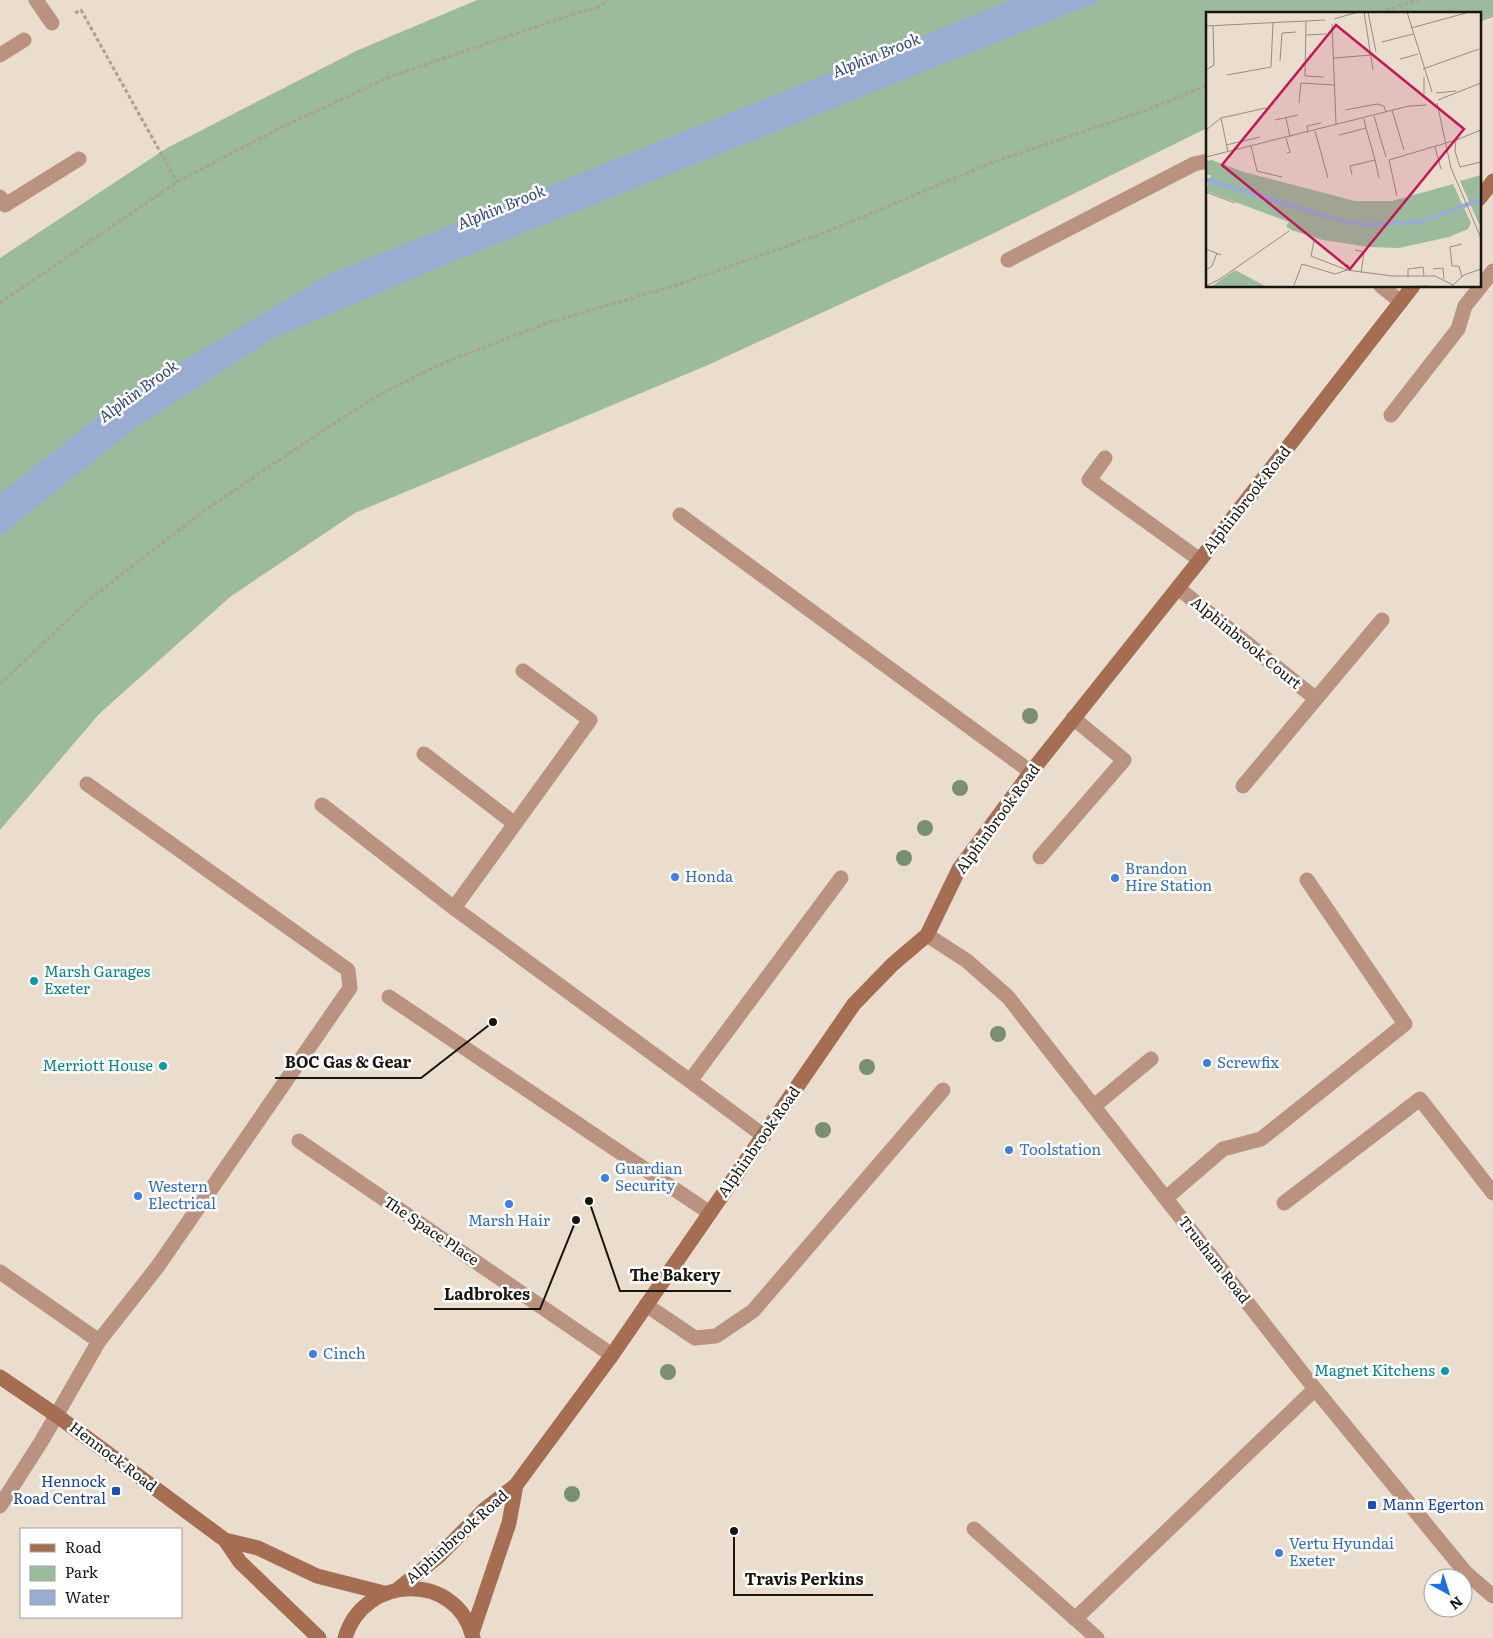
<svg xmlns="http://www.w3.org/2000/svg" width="1493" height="1638" font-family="Literata,serif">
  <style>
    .green { fill: #9cbb9d }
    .water { fill: #99add3 }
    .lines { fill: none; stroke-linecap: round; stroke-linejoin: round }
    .path { stroke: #aba194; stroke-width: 3; stroke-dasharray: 4 2.5; stroke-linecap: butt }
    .service { stroke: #ba9380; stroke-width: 15 }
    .minor { stroke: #ba9380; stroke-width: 15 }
    .tertiary { stroke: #ba9380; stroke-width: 15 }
    .secondary { stroke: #a56e52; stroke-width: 15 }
    .tree { fill: #798f70 }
    .shop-dot { fill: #3f7fe0; stroke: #fff; stroke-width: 2 }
    .culture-dot { fill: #0f9aa8; stroke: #fff; stroke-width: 2 }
    .transit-dot { fill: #1a4fb4; stroke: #fff; stroke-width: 2 }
    .labels { text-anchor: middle; stroke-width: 5; stroke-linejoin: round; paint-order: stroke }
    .street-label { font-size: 15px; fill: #19150f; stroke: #fff }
    .shop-label { font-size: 15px; fill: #366cbe; stroke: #fff; text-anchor: start }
    .culture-label { font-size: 15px; fill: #0d838f; stroke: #fff; text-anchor: end }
    .transit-label { font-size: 15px; fill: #164399; stroke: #fff; text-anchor: end }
    .water-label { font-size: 16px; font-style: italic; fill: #31487b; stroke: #fff }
    .inset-road { fill: none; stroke: #968d81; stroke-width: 1 }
    .view { fill: #c2185b; fill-opacity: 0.15; stroke: #c2185b; stroke-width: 2.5 }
    .inset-edge { fill: none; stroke: #19150f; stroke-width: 2.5 }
    .leader { fill: none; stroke: #19150f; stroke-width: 2 }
    .callout-dot { fill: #19150f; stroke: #fff; stroke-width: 2 }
    .callout-label { font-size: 16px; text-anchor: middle; font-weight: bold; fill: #19150f; stroke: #fff; stroke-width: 5; stroke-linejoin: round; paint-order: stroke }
  </style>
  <rect width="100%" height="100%" fill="#eaddcd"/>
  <path class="green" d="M477,0H1493V17L1479,22V14H1207V128L982,239L708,365L355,513L230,597L136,681L99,714L0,830V258L167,148L356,51Z"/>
  <path class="water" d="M1011,0H1102L454,261L272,339L135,428L0,536V494L124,396L330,274Z"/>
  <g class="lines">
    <path class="path" d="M75,13L81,10L177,182
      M1373,14L1419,0
      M0,303L177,182L280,128L389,77L574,14L597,8L608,0
      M0,684L90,599L205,510L348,414L392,388L446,362L550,322L674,286L824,233L996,161L1150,109L1207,85"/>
    <path class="service" d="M0,55L24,40
      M0,197L5,205L79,159
      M1008,260L1194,164L1207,161
      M1381,286L1401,302
      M1391,415L1458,329L1465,306L1493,271
      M1105,458L1089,480L1200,560
      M680,515L1031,772
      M523,671L590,720L454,908L690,1081
      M424,754L515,824
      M322,805L454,908
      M1040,857L1124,760L1073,718
      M389,997L710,1213
      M1094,1106L1151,1059
      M764,1136L690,1081L841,878
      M1166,1198L1223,1149L1261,1139L1405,1024L1307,880
      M1284,1203L1420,1099L1493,1193
      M0,1272L99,1341
      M646,1305L695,1338L716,1336L753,1311L943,1090
      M0,1506L41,1442L99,1341L158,1266L350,988L348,970L87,784
      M974,1529L1097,1638
      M1075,1619L1315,1389"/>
    <path class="minor" d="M36,0L52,23
      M1178,588L1315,698
      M1243,786L1382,620
      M299,1141L612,1355"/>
    <path class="tertiary" d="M927,935L967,961L1008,997L1315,1389L1466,1573L1493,1596"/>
    <path class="secondary" d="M1479,199L1493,181
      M0,1377L56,1415L225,1540L258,1548L317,1576L384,1593
      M225,1540L240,1562L319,1638
      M398,1589L439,1556L484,1510L516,1485L612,1355L854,1004L893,964L927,935L959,869L1031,772L1200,560L1413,286
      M472,1633L509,1523L516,1485
      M345,1638C363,1574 458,1571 473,1638"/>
  </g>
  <g class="tree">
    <circle cx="1030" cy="716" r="8"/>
    <circle cx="960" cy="788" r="8"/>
    <circle cx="925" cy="828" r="8"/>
    <circle cx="904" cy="858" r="8"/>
    <circle cx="998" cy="1034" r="8"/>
    <circle cx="867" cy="1067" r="8"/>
    <circle cx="823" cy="1130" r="8"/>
    <circle cx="668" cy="1372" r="8"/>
    <circle cx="572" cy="1494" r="8"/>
  </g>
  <g class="shop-dot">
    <circle cx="675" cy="877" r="5"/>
    <circle cx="1115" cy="878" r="5"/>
    <circle cx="1207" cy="1063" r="5"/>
    <circle cx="1009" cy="1150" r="5"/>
    <circle cx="605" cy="1178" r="5"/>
    <circle cx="138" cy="1196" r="5"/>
    <circle cx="509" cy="1204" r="5"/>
    <circle cx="313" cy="1354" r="5"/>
    <circle cx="1279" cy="1553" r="5"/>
  </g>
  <g class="culture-dot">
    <circle cx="34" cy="981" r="5"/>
    <circle cx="163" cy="1066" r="5"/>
    <circle cx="1445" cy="1371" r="5"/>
  </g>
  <g class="transit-dot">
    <rect x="111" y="1486" width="10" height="10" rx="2.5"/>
    <rect x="1367" y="1500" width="10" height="10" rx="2.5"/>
  </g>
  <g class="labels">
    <g class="street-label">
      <text transform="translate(1247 500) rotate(-52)" y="5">Alphinbrook Road</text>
      <text transform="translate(1246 643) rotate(39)" y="5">Alphinbrook Court</text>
      <text transform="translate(998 819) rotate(-54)" y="5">Alphinbrook Road</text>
      <text transform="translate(759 1142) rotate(-55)" y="5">Alphinbrook Road</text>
      <text transform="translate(431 1231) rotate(34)" y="5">The Space Place</text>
      <text transform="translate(1214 1260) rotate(52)" y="5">Trusham Road</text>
      <text transform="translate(113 1457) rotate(37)" y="5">Hennock Road</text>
      <text transform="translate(457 1537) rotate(-42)" y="5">Alphinbrook Road</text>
    </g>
    <g class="shop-label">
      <text x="1125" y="874">Brandon<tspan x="1125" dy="17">Hire Station</tspan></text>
      <text x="685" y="882">Honda</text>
      <text x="1217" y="1068">Screwfix</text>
      <text x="1019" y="1155">Toolstation</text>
      <text x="615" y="1174">Guardian<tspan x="615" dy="17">Security</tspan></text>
      <text x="148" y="1192">Western<tspan x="148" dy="17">Electrical</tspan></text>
      <text x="509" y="1226" text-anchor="middle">Marsh Hair</text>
      <text x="323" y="1359">Cinch</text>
      <text x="1289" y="1549">Vertu Hyundai<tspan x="1289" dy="17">Exeter</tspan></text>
    </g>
    <g class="culture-label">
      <text x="44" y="977" text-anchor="start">Marsh Garages<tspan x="44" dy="17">Exeter</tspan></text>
      <text x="153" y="1071">Merriott House</text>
      <text x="1435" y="1376">Magnet Kitchens</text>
    </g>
    <g class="transit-label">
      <text x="106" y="1487">Hennock<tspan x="106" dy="17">Road Central</tspan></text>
      <text x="1382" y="1510" text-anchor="start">Mann Egerton</text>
    </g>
    <g class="water-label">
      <text transform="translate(876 55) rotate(-22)" y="6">Alphin Brook</text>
      <text transform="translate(501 207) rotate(-22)" y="6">Alphin Brook</text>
      <text transform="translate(138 391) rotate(-36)" y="6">Alphin Brook</text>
    </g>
  </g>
  <g transform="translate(1206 12)">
    <rect width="275" height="275" fill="#eaddcd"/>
    <path d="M6,148L38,160L149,189H186L247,172L265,211L262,217L243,225L193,236L163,235L117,228L85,218L80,214L83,210L0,179L5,163H0V149ZM275,163V211L273,212L254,169ZM29,258L61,275L6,274Z" fill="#9cbb9d"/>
    <path d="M0,165L136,207L163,211L217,207L275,185V190L213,212L161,215L121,207L0,170Z" fill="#99add3"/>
    <path class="inset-road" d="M158,0L167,58M162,0L170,40M201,0L226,80M128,7L152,0M100,9L99,64L118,65M126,12L130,112M0,14L119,8M205,16L260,1M100,23L120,22M176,30L207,22M128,46L165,43M194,47L212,42M74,49L76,21L90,20M217,57L273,37M0,58L8,53L7,14M21,63L65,55L67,11M218,65V82M230,81L250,79M232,88L275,71M93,91L95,71L128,73M231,91L245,156L275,226M139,98L171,92L178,94L180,100M186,98L198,138M168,104L180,145M15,106L22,140M80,106L84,125M69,108L92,103M0,118L15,106L60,96M109,119L122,166M102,121L101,114L115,111M133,123L160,116L158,107M80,126L84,140L81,141M250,128L275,118M20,133L54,125M45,134L51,159L76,165M229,135L235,157M0,145L203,94L221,93M169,148L173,166M146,163L144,154L169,148L160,116M0,180L29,191M191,184L183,148L250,128L249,139L254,155L275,150M108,229L105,244L141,258M256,232L244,235L246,254H253L256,265M0,237L15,243M149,238L158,240L155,261M142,252L141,258L186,264H229L247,273M227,257L237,256L238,267M0,258L6,254L11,241M202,265V257L217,255L218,264M88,273L96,252L129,262L141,258M0,274L14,267L83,219M246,274L258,263L275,257M188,275L223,274"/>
    <path class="view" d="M130,13L258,117L144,257L16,153Z"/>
    <rect width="275" height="275" class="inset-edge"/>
  </g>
  <path class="leader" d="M493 1022L421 1078H275M589 1201L620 1291H731M576 1220L540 1309H434M734 1531L734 1595H873"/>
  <g class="callout-dot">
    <circle cx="493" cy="1022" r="5"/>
    <circle cx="589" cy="1201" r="5"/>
    <circle cx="576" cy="1220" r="5"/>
    <circle cx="734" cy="1531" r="5"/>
  </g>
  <g class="callout-label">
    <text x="348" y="1068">BOC Gas &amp; Gear</text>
    <text x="675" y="1281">The Bakery</text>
    <text x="487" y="1300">Ladbrokes</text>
    <text x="804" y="1585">Travis Perkins</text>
  </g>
  <rect x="20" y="1528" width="162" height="90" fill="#ffffff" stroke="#a3a19f"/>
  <rect x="30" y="1544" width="25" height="8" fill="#a56e52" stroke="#a3a19f"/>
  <text x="65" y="1553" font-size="15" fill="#19150f">Road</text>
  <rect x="30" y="1566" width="25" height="15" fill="#9cbb9d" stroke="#a3a19f"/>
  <text x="65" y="1578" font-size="15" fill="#19150f">Park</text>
  <rect x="30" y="1590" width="25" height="15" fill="#99add3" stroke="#a3a19f"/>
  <text x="65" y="1603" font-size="15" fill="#19150f">Water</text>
  <g transform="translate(1448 1593) rotate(141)"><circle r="24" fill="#ffffff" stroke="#a3a19f"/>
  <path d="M0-4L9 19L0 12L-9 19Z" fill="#1e72dc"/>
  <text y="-8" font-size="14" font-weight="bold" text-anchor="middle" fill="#19150f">N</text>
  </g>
</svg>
